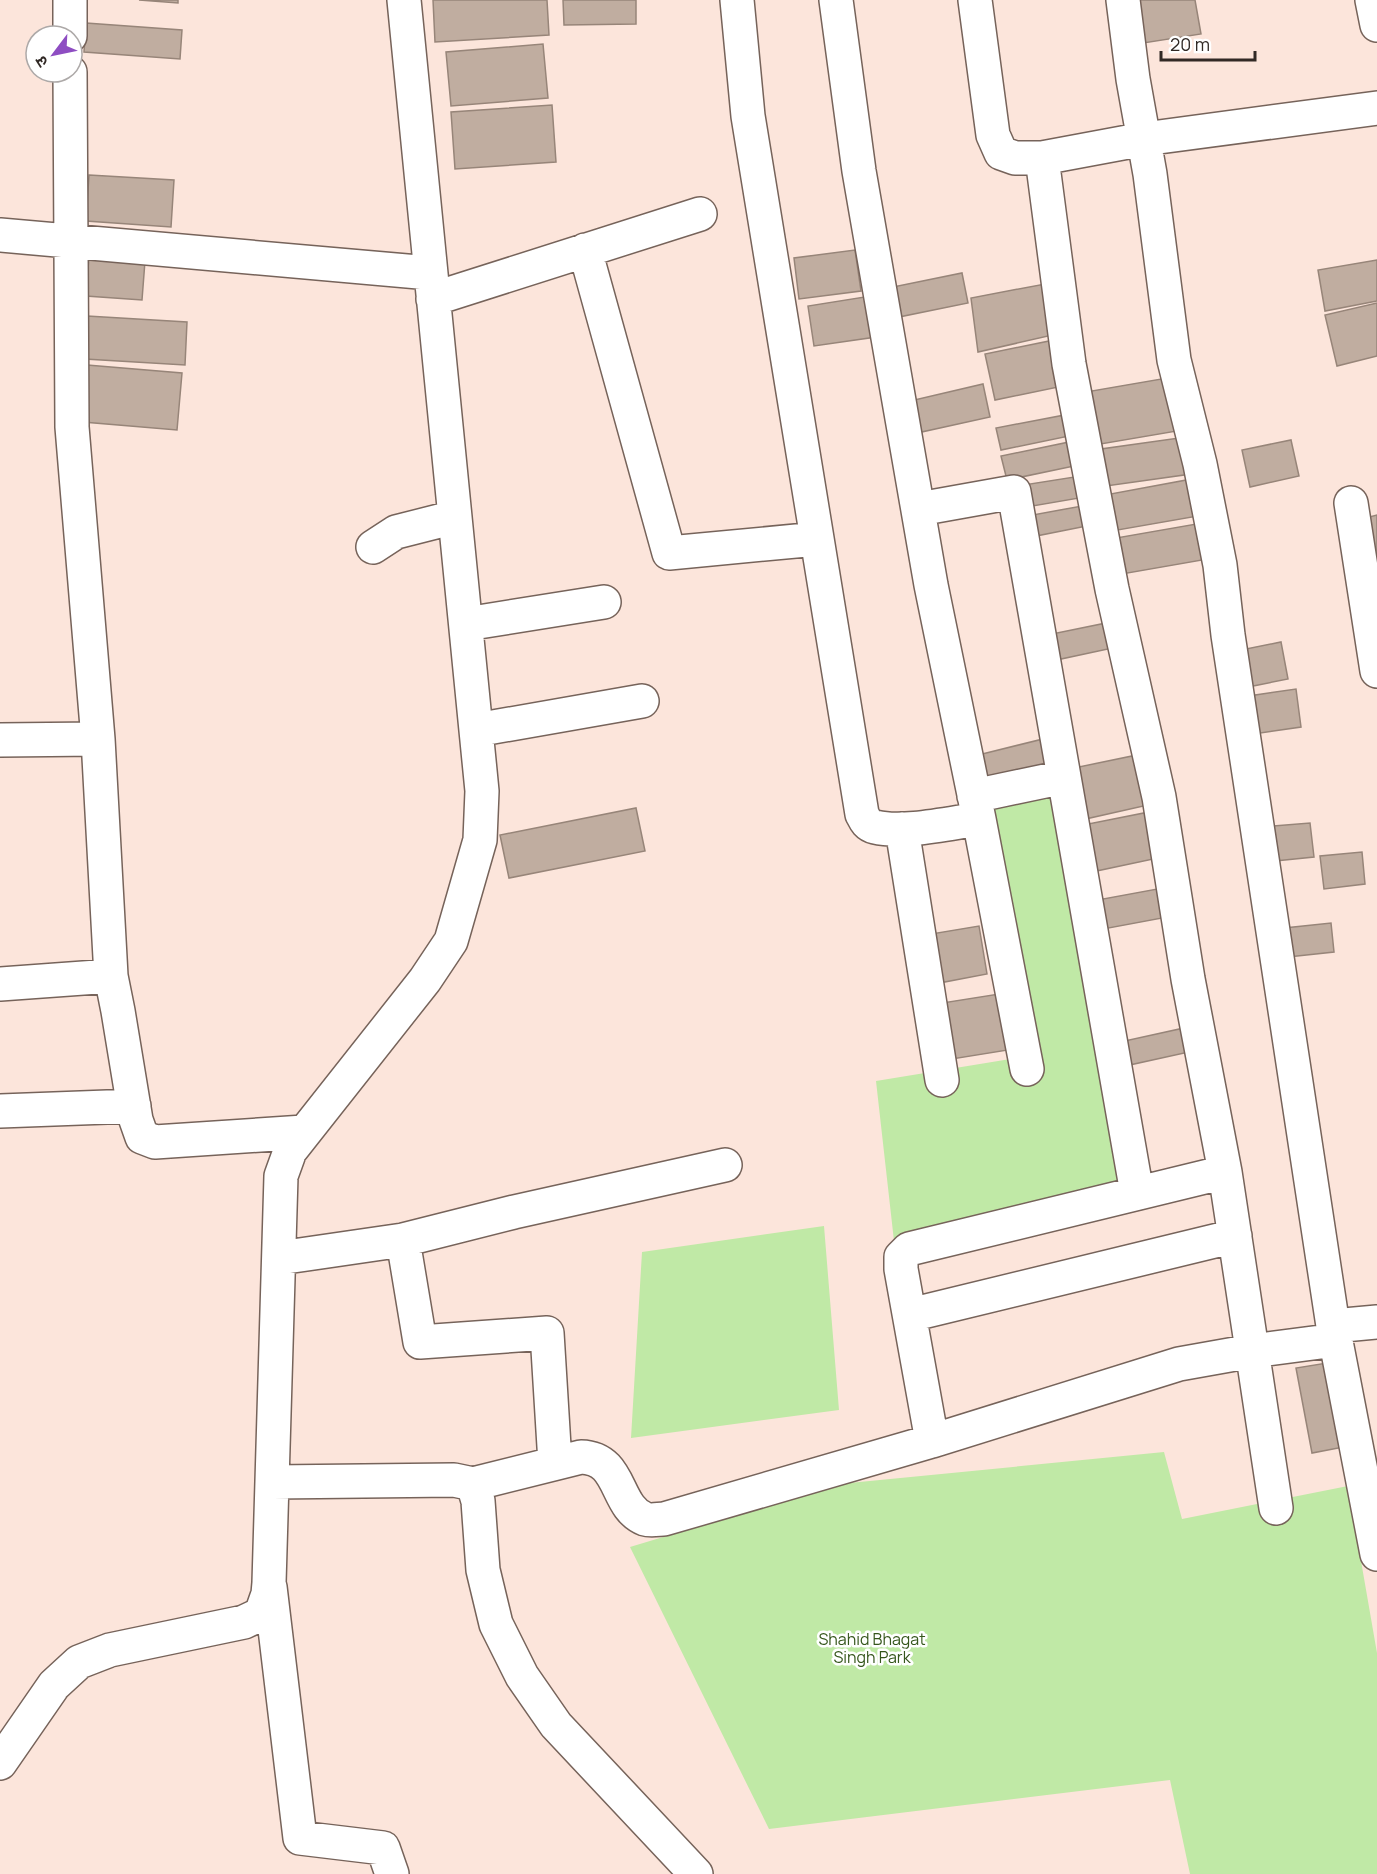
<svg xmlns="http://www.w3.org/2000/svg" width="1377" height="1874" font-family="Manrope,'Noto Sans Devanagari',sans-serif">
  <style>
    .green { fill: #c0e9a6 }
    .building { fill: #c0ada0; stroke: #978579; stroke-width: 1.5 }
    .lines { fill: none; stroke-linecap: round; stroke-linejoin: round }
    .minor-casing { stroke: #76635a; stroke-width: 36 }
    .minor { stroke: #fff; stroke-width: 33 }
    .labels { text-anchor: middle; stroke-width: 5; stroke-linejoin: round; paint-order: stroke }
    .park-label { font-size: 16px; fill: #35561b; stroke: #fff }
  </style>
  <rect width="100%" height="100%" fill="#fce5db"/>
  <path class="green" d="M1063,782L1121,1194L894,1241L876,1081L1034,1055L980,802Z
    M824,1226L839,1410L631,1438L642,1252Z
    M1164,1452L1182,1519L1348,1486L1377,1653V1874H1190L1170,1780L769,1829L630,1547L839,1484Z"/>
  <path class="building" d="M139,0H178V3Z
    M433,0H547L549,35L435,42Z
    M563,0H636V24L564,25Z
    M1140,0H1195L1201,34L1137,44L1130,2Z
    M86,23L182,30L180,59L84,52Z
    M543,44L548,98L451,106L446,52Z
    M552,105L556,162L455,169L451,112Z
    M89,175L174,180L171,227L86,221Z
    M855,250L861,291L799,299L794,258Z
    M89,256L145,261L142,300L86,296Z
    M1377,260V301L1325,311L1318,270Z
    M962,273L968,303L894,318L888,288Z
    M1045,284L1057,334L978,352L971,298Z
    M877,295L883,336L814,346L808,306Z
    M1377,303V356L1337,366L1325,315Z
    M87,316L187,322L185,365L85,359Z
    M1059,339L1068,385L995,400L985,354Z
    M87,365L182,373L177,430L83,422Z
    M1167,378L1177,431L1089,446L1080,393Z
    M983,384L990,417L917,433L910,401Z
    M1070,414L1074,435L1001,450L996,428Z
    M1186,437L1191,474L1099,487L1094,450Z
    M1291,440L1299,476L1250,487L1242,450Z
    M1074,441L1079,465L1007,480L1001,456Z
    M1087,475L1091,496L1021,508L1017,486Z
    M1192,479L1198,516L1112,531L1105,495Z
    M1093,504L1097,524L1031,537L1027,516Z
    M1377,515V560L1368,562L1358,520Z
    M1202,523L1208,559L1122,574L1116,538Z
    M1116,621L1122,646L1047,662L1042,636Z
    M1281,642L1288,679L1238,689L1231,652Z
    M1296,689L1301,727L1247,735L1242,697Z
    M1051,737L1059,769L983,788L974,756Z
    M1137,755L1148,805L1081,820L1069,769Z
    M636,808L645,851L509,878L500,835Z
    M1149,812L1158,858L1087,873L1078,826Z
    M1310,823L1314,857L1266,862L1262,827Z
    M1362,852L1365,884L1324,889L1320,856Z
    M1168,887L1173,916L1098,930L1092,901Z
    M1331,923L1334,952L1279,958L1275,929Z
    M979,926L987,974L934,984L925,935Z
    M999,994L1008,1050L952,1059L942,1003Z
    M1184,1028L1189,1052L1125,1066L1120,1042Z
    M1333,1362L1349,1446L1312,1453L1296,1368Z"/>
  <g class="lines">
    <g class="minor-casing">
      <path id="minor" d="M737,0L748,116L862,814C865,820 867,825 875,827C903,834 950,823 979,819
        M836,0L859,171L931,585L979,819L1027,1069
        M975,0L993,135L1001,153L1015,158H1042L1144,139L1377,108
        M1123,0L1133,79L1150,174L1174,360L1200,464L1220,565L1228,635L1333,1326L1377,1554
        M1372,0L1377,25
        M70,36V0
        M70,72L72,427L98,739L111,976L118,1011L136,1120L142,1137L155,1142L304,1132
        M1042,158L1069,364L1112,589L1159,797L1188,979L1225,1172L1276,1508
        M0,235L430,273
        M585,250L669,553L817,539
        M433,299L700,214
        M1351,503L1377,671
        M919,509L1014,492L1137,1193
        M373,547L396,532L455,517
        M466,624L604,602
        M476,730L642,701
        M0,740L98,739
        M974,796L1064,777
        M902,829L942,1080
        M0,984L111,976
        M0,1111L134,1106
        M1225,1172L909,1249L901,1257V1269L932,1441L1179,1364L1252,1351L1336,1340
        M403,1240L420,1342L547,1333L555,1463
        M279,1258L403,1240L514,1212L725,1165
        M910,1315L1235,1236
        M1333,1326L1377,1322
        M273,1482L454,1480L473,1484L478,1501L483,1570L496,1624L522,1676L556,1725L696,1874
        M473,1484L581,1457C623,1458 614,1507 645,1519C651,1521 659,1519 664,1519L932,1441
        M270,1587L300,1838L383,1848L392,1874
        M0,1763L54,1685L79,1662L110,1650L244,1622L261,1614L268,1594L269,1583L281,1176L290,1151L425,980L451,941L480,840L482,791L404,0"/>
    </g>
    <use href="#minor" class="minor"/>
  </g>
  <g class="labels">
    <g class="park-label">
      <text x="872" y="1645">Shahid Bhagat<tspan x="872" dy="18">Singh Park</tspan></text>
    </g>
  </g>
  <g transform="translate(54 54) rotate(238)"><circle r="28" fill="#ffffff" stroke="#ada9a8" stroke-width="1.5"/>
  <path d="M0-4.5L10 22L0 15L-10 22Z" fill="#8e4dc2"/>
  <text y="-9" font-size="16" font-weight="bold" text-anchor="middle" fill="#312925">उ</text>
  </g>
  <path d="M1161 51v9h94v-9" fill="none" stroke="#312925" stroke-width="3"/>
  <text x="1170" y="51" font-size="18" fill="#312925" stroke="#ffffff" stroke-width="4.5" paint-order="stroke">20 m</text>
</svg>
